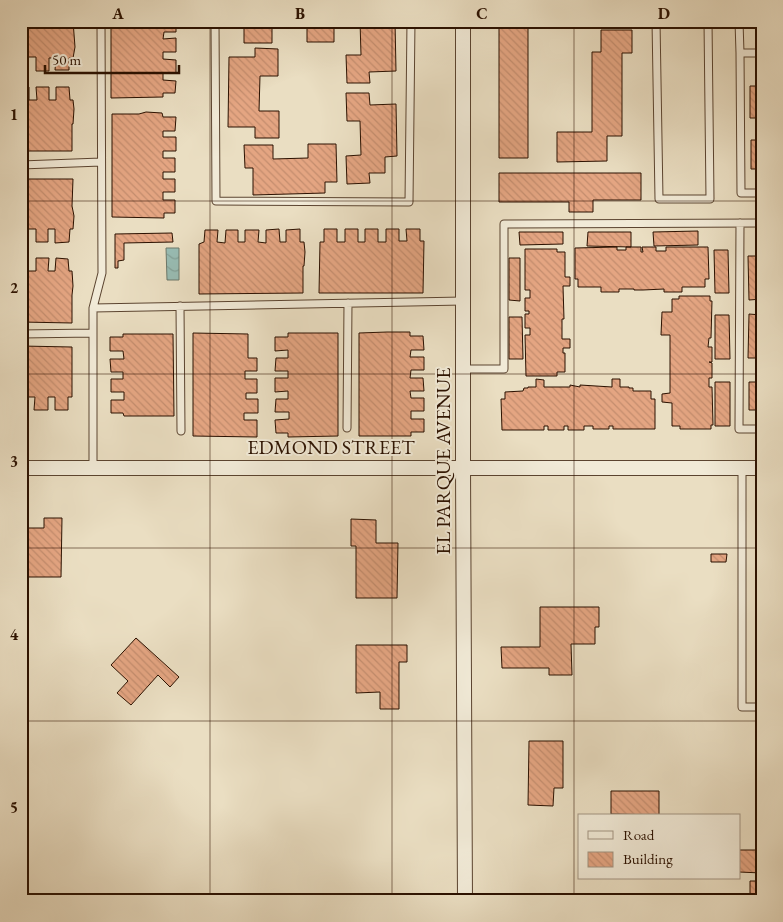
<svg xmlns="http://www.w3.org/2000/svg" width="783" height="922" font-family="'EB Garamond',serif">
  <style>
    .water { fill: url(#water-waves); stroke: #6c786b }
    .building { fill: url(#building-back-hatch); stroke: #2b1100 }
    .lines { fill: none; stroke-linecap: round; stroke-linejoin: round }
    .service-casing { stroke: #5b4430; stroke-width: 9 }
    .minor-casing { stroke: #5b4430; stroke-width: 16 }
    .service { stroke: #f1ead7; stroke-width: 7 }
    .minor { stroke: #f1ead7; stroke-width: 14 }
    .grid { fill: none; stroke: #2b1100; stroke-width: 1; stroke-opacity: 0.55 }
    .labels { text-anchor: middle; stroke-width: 4; stroke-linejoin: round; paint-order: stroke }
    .street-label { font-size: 20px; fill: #2b1100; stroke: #f1ead7 }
    .neatline { fill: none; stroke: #2b1100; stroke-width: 2 }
    .grid-label { font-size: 16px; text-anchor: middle; font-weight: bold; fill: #2b1100 }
  </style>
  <defs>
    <pattern id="water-waves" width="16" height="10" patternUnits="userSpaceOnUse" patternTransform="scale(1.25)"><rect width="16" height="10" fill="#98bcb3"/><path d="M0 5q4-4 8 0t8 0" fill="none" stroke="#83a198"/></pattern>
    <pattern id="building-back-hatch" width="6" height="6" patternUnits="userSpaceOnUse" patternTransform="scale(1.25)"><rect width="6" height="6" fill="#e4a582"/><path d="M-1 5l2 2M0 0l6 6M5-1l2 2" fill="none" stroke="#c48d6e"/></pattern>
  </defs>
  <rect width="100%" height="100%" fill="#eadec2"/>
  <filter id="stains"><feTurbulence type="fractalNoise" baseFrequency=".004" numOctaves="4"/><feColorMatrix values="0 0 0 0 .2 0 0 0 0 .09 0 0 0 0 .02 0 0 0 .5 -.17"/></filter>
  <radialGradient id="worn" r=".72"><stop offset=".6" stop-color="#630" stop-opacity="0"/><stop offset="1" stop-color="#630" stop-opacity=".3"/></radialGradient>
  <path class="water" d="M166,248H179V280H167Z"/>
  <path class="building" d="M21,21H73L75,47L73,58H69V70H55L56,58H49V71H36V57H28V70H21Z
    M111,21H176V32H164L163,39L176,38V52H163V59L176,60V73H163V80L176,81L175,93H163V97L111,98Z
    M244,21H334V42H307V24H272V43H244Z
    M360,21H395L396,71L369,72L370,83H347L346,55H361Z
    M499,21H528V158H499Z
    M601,30H632V53H622V136H607V161L557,162V132H592V52H601Z
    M255,48L278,49V76H260L259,111H279V138H255V127H228L229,57H255Z
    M750,86H762V118H750Z
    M21,87H29V100H37L36,87H49V100H56V87H69L70,100H73L74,109L73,124H72V151H21Z
    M346,93H369L370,105L396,104L397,156L385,157V173H369L370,183L347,184L346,156L361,155L360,121H347Z
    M146,112L162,113L163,117H176L175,131H163V137H176V151H163V158H175V172H163V179H175V192H163V200H175V213H164V218L112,217V114H139Z
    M751,140H762V169H751Z
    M308,144H336L337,182H325V193L253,195V168H245L244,145H273V159L308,158Z
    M499,173H641V200H593V212H569V202H499Z
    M21,179H73L72,206L74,216L73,229H70L69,242L55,243V229H48V242H36V229H28V242H21Z
    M279,229L280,242H286V230L300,229V242H304L305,252L304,266H303V293L199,294V244L204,242L205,230H218L217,242L225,243L226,230H238V242H245V230H259L258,242L266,243V230Z
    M324,229H337V242H345V229H358V242H365V229H378V242H386V229H399V241H407L406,229H420V241H424L423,293H319L320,242H324Z
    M698,231V245L654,246L653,232Z
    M519,232H563V244L520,245Z
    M588,232H631V247L587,246Z
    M172,233L173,242L124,243V260L118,261V268H115V234Z
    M617,247V250H626V247H641V252H643L642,247H656V251H666V247H708L709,279H705V287H682V292H664V289L643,290H634V289H619V292H601V287H578V279H575V248Z
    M525,249H557V252H565V277H570V286H563L564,319H562V339H570V348H563V353H565V372H557V376H526L525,335H530V328H525V314H529V311H525V298H530V290H525Z
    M714,250H728L729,293H715Z
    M748,256H759V278H762V299L749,300Z
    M21,258H28V271H36V258H49L48,271H55L56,258L68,259L69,271H72L73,286L72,295V323L21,322Z
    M509,258H520V301L509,300Z
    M679,296H710V301H712L711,338H709L708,347H712V362H709L712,363V378H709V387H712L713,425H711V429H680V426H672V403L662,402V394L670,393V335H661L662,312H672V299H679Z
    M749,314L761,315L760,358H748Z
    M715,315H729L730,359H715Z
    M509,317H522L523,359H509Z
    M387,332H410V336H423L424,350H411L410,357H424V370H411L410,378H423L424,391H410L411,398H424V411H411V419H424V432H411V436H359V333Z
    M193,333L248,334V358H257V371H245V379H257V393H246V399H258V413H244V420H257V437L193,436Z
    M288,333H338V436L288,437V433H276L275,420L289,419V412H275L276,399H288V391L275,392V378H288V371H275L276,358H288V350L275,351V337H288Z
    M123,334H173L174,416H124L123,413H111V400H124V392H111V379H123V372H111L110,359H124L123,351H110V337H123Z
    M21,346L72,347V397H68V410H55V397H48V410H34L35,397H27V410H21Z
    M536,379L544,380V387H570V385L580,387V385L612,387V379H620V387H629V388H633V391H651V399H655V429H613V426H609V429H593V426H584V430H568V426H564V430H548V426H544V430H502L501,399H505V392L523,391L524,388H528V387H536Z
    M715,382H730V426H715Z
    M749,382H762V410H749Z
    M44,518H62L61,577H21V528H44Z
    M351,519L376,520V543H398L397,598H356V546H351Z
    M711,554H727L726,562H711Z
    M540,607H599V627H595V644H571L572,675H549V668H502L501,647H540Z
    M136,638L179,677L170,687L158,675L131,705L117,693L128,681L111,665Z
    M356,645H407V662H399V709H380V692L356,693Z
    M529,741H563V788H554L553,806L528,805Z
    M611,791H659V815L611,814Z
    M739,850H762V873L739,872Z
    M750,881H762V901H750Z"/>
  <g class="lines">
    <g class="service-casing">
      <path id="service" d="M215,21L216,201L409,202L411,21
        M656,21L659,199H710L708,21
        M739,21L740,53
        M762,53H740L741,193H762
        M21,165L101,162
        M740,223L739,429H762
        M180,306L181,431
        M93,308L102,273L101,21
        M21,334L93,333
        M463,369H504V224L762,223
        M347,428L348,303
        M93,468V308L463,301
        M742,468V707H762"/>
    </g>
    <g class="minor-casing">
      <path id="minor" d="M463,21V467L465,901
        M21,468H762"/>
    </g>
    <use href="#service" class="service"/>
    <use href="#minor" class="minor"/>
  </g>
  <path class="grid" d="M210,21V901M392,21V901M574,21V901M21,201H762M21,374H762M21,548H762M21,721H762"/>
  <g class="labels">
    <g class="street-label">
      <text x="331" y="454">EDMOND STREET</text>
      <text transform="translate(443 461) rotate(-90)" y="7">EL PARQUE AVENUE</text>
    </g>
  </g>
  <rect width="783" height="922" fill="none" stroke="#eadec2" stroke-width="55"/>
  <rect x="578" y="814" width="162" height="65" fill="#f1ead7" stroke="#a29381"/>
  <rect x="588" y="831" width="25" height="8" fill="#f1ead7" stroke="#a29381"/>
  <text x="623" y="840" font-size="15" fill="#2b1100">Road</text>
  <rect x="588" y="852" width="25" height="15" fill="url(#building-back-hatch)" stroke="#a29381"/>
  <text x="623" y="864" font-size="15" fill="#2b1100">Building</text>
  <path d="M45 65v8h134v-8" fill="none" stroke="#2b1100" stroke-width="2.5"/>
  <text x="52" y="65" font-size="15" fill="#2b1100" stroke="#f1ead7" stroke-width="4" paint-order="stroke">50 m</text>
  <rect x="28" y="28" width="728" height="866" class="neatline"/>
  <g class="grid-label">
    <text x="118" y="19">A</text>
    <text x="300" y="19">B</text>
    <text x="482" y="19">C</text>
    <text x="664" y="19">D</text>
    <text x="14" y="120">1</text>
    <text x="14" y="293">2</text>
    <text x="14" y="467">3</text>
    <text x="14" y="640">4</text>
    <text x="14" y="813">5</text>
  </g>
  <rect width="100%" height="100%" filter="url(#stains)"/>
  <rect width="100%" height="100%" fill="url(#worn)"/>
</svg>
